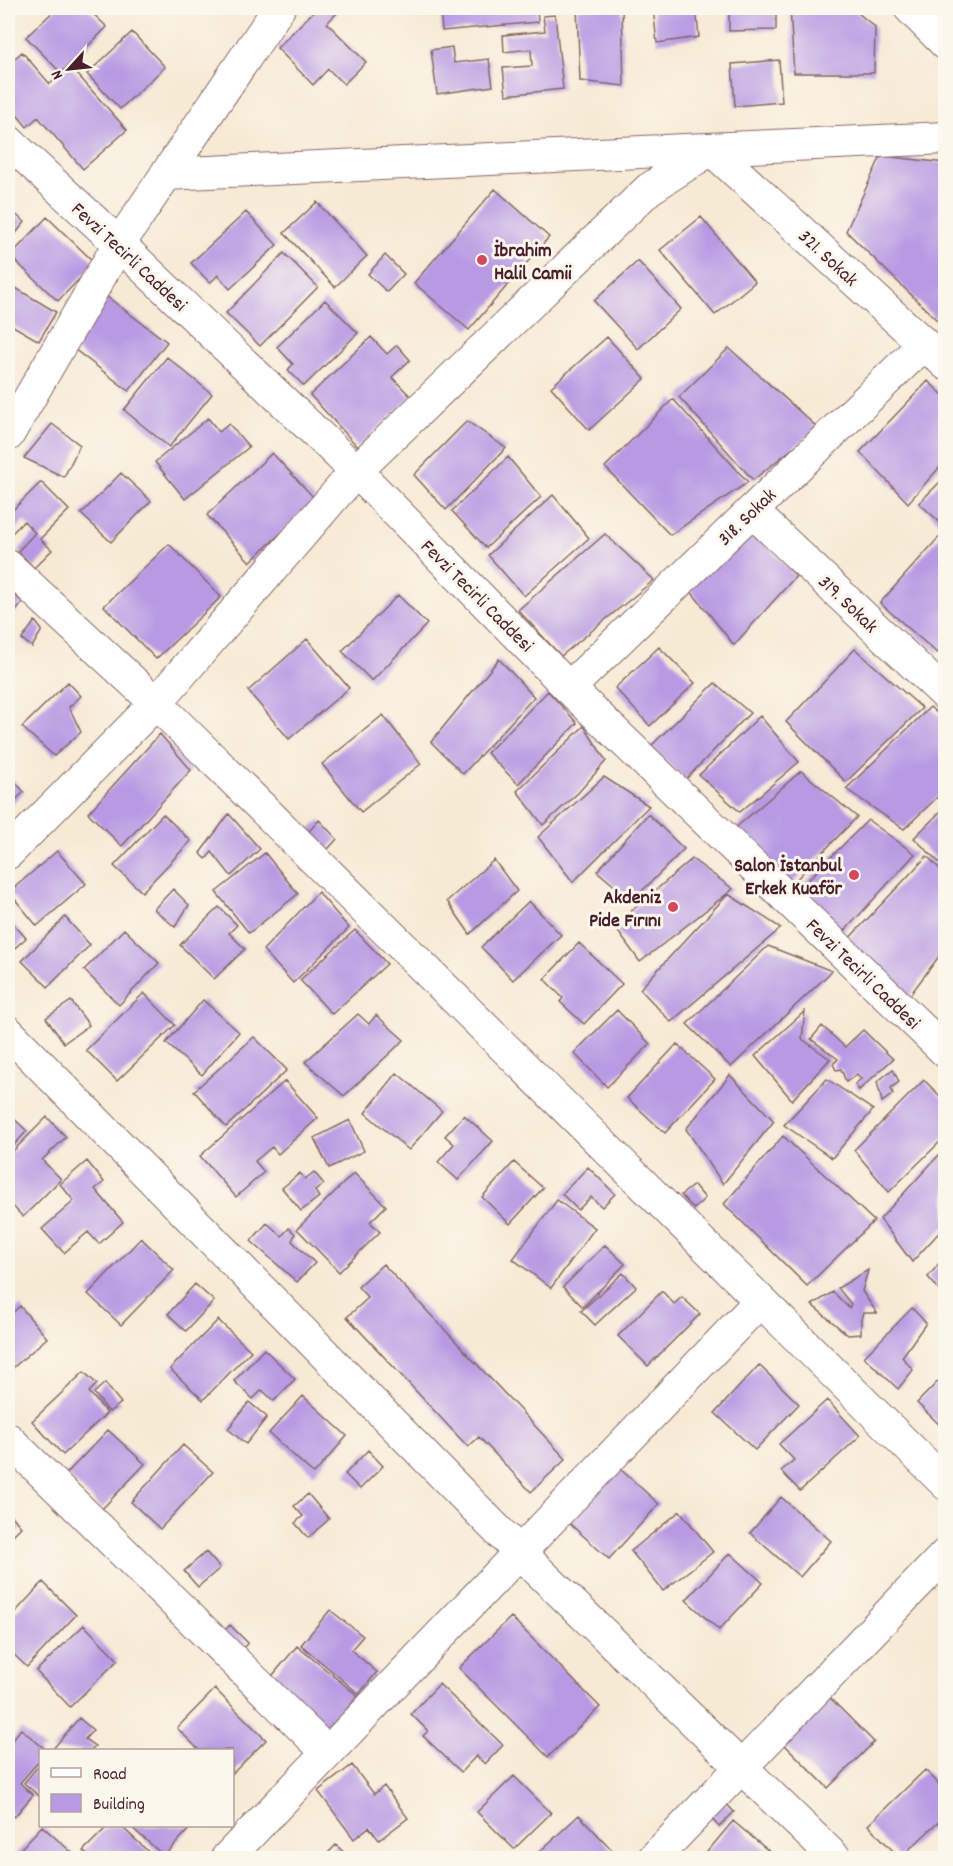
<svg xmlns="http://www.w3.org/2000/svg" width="953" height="1866" font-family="Dekko,sans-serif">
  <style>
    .building { fill: #b79ae3 }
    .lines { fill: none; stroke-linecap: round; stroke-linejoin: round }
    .street-casing { stroke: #876666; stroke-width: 34 }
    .street { stroke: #fff; stroke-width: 32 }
    .poi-dot { fill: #d1495b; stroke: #fbf7ec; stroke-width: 2 }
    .labels { text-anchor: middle; stroke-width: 6; stroke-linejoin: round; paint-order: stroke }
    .poi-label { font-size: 20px; font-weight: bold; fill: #4a1f2b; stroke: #fbf7ec; text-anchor: end }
    .street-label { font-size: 20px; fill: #4a1f2b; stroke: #fbf7ec }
  </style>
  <rect width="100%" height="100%" fill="#fbf7ec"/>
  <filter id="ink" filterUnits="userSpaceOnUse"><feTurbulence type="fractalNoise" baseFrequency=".0167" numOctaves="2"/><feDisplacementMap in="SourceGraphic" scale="12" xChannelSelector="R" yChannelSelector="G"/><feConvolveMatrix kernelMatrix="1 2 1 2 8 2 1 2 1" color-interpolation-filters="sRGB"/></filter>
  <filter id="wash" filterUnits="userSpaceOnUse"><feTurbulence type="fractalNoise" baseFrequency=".008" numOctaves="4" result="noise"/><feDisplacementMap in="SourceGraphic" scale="24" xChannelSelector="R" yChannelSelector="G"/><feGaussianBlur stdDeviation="1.35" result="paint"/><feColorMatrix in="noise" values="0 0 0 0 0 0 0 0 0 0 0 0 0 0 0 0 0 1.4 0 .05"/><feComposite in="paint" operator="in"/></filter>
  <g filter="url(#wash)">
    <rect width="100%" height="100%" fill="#f7ead5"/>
    <g id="blocks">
      <path class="building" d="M57,8H87L107,27L61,73L26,37Z
        M310,8H342L327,23L366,62L344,84L328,69L313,85L277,48L314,11Z
        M440,8H537L538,22L442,31Z
        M577,8H622L624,86L580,81Z
        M653,8H696L699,37L657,43Z
        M729,8H776V30L729,31Z
        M790,8H852L875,27L874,73H794Z
        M555,15L563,89L506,95L503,68L532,66L531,49L504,52L503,35L545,31L543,16Z
        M132,32L165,67L120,109L87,74Z
        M452,47L454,63L489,59L493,86L437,94L431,50Z
        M22,52L50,84L70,66L127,130L83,169L38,117L27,127L8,104V64Z
        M779,60L782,102L735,106L732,64Z
        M881,156L946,163V329L846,231Z
        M495,189L549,237L469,330L414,283Z
        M317,202L367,256L335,287L284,233Z
        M8,208L25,222L8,243Z
        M246,212L277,245L230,289L218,275L210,283L191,263Z
        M47,217L95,263L58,301L10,256Z
        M701,217L755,282L715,315L660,250Z
        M284,253L318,287L260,346L226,313Z
        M385,255L404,274L387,292L368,274Z
        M638,261L681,309L638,349L594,301Z
        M14,287L56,312L39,341L8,323V298Z
        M102,293L167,342L129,391L65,342Z
        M325,300L358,333L304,386L288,370L293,364L277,347Z
        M371,337L387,354L397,345L410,360L392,377L411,397L358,447L310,395Z
        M607,337L645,379L589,430L551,387Z
        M729,348L818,428L753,480L679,397Z
        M167,357L212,394L169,447L124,410Z
        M928,381L946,398V460L908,503L860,452Z
        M673,399L748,482L670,535L605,467Z
        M208,418L219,432L229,424L249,447L185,499L155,462Z
        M467,421L506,448L446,510L414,475Z
        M52,424L80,445L64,477L24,458Z
        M272,453L316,500L250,562L207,515Z
        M508,457L541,497L486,548L452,511Z
        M121,473L151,501L111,542L81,514Z
        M946,476V528L919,503Z
        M41,482L69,510L40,539L52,550L34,568L18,551L35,533L24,521L10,535L8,533V504L13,510Z
        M553,495L589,538L524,596L488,555Z
        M748,526L796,576L734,645L689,589Z
        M605,534L654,580L561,656L518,610Z
        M940,536L946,538V644L937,653L880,603Z
        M169,544L221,597L156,659L104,606Z
        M8,590L23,602L8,622Z
        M398,595L427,624L372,681L342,651Z
        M35,621L42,630L32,647L22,639Z
        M307,639L349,688L289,739L248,691Z
        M659,647L695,683L650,726L615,688Z
        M855,649L922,708L846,782L786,722Z
        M499,659L534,697L463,774L431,742Z
        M68,682L81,696L69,707L81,732L54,756L22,727Z
        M715,683L750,713L686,779L649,748Z
        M548,691L577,723L518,784L487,753Z
        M930,707L946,721V789L904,829L846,789Z
        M383,715L421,764L361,812L322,764Z
        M760,716L799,762L740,812L699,775Z
        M584,726L606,761L578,793L543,825L517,791Z
        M160,734L191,770L122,846L88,813Z
        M801,771L857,817L786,890L732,831Z
        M8,774L24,792L8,807Z
        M604,777L649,806L573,882L538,837Z
        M946,806V869L914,838Z
        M163,814L191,841L142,892L114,866Z
        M229,814L260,849L231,876L212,852L206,859L200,853Z
        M648,814L684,849L632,901L597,871Z
        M319,820L337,839L321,857L303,838Z
        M868,820L915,854L841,935L793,895Z
        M57,851L86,884L37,926L9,892Z
        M265,853L298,894L249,933L216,892Z
        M927,856L946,875V947L904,1003L842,946Z
        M692,859L733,889L640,962L614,926Z
        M494,860L517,891L470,934L447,901Z
        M173,889L189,905L175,927L154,909Z
        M318,892L349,928L293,983L263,950Z
        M728,894L781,928L671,1022L640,989Z
        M529,901L561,935L513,980L481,947Z
        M219,907L237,925L229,933L245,949L214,979L180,945Z
        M65,917L90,945L48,987L22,961Z
        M8,918L26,938L8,954Z
        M124,929L159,963L119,1005L84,970Z
        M355,930L387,964L332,1014L300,980Z
        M579,943L622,984L584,1024L560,1002L563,998L544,979Z
        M768,946L832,971L731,1067L687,1024Z
        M144,993L175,1025L117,1081L86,1050Z
        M203,1000L239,1032L202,1075L166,1043Z
        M71,1001L89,1025L64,1043L46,1018Z
        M617,1010L650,1044L607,1087L574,1053Z
        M805,1011L802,1039L830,1059L792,1100L755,1056Z
        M358,1014L369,1024L376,1015L404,1040L344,1096L305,1062Z
        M822,1026L845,1047L863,1030L893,1059L859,1090L855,1084L861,1079L857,1074L846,1082L841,1069L836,1070L833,1064L838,1059L811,1039Z
        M254,1037L287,1070L226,1127L194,1091Z
        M677,1044L715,1079L665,1133L627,1098Z
        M893,1069L899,1082L891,1088L893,1094L882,1102L877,1082Z
        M397,1073L442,1111L409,1150L365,1113Z
        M730,1075L774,1121L723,1184L686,1129Z
        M827,1079L873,1110L832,1158L784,1125Z
        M924,1080L946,1102V1136L889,1192L854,1150Z
        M285,1081L318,1118L278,1154L272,1147L255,1161L264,1172L236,1197L200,1156Z
        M8,1113L27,1131L8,1151Z
        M464,1115L493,1141L458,1180L438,1162L454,1144L445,1136Z
        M47,1117L66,1137L42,1160L61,1179L23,1217L8,1201V1156Z
        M350,1120L364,1151L329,1168L314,1138Z
        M783,1136L874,1221L807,1286L724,1204Z
        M939,1155L946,1160V1225L912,1262L880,1219Z
        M87,1161L104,1182L95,1189L123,1222L99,1244L88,1232L64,1253L42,1229L74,1201L60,1184Z
        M514,1162L543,1188L510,1224L482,1197Z
        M588,1167L615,1194L602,1207L591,1197L578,1210L562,1194Z
        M314,1172L324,1184L315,1191L319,1197L301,1211L282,1188L300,1173L305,1179Z
        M354,1173L386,1206L370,1222L380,1232L339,1272L297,1229Z
        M694,1185L705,1198L694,1209L681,1195Z
        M557,1200L595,1228L551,1288L513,1259Z
        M267,1223L282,1236L289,1228L295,1234L292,1241L315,1263L297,1282L251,1241Z
        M141,1238L174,1270L121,1325L88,1294Z
        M605,1245L625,1264L583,1307L563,1287Z
        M946,1255V1298L928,1277Z
        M383,1264L566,1459L531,1492L479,1437L468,1447L347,1317L368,1298L358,1287Z
        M868,1270L862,1291L877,1313H863L861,1319V1334L848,1335L812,1305L833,1292L849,1308L851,1304L838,1288Z
        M623,1273L636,1287L595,1325L581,1311Z
        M195,1284L214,1301L186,1331L168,1314Z
        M662,1291L674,1304L682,1297L700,1314L648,1366L618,1336Z
        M20,1306L47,1338L8,1372V1317Z
        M912,1308L926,1323L902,1357L913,1370L898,1389L864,1357Z
        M218,1320L251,1351L203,1400L170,1369Z
        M264,1349L295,1379L274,1401L262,1390L253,1399L234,1381Z
        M759,1365L799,1404L755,1450L715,1413Z
        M84,1372L97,1384L89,1392L107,1413L63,1455L32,1421Z
        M946,1373V1431L917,1403Z
        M105,1383L121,1403L109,1412L94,1393Z
        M303,1396L347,1436L314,1474L269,1433Z
        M827,1400L860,1436L800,1491L781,1471L794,1460L779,1444Z
        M249,1402L267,1417L246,1444L228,1429Z
        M108,1430L145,1464L102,1509L66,1474Z
        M183,1445L213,1472L160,1529L131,1502Z
        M368,1450L383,1466L360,1489L345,1474Z
        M619,1468L659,1504L609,1559L569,1523Z
        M308,1494L329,1519L308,1538L295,1523L303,1516L294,1506Z
        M781,1497L831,1541L800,1577L750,1533Z
        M8,1511L21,1527L8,1540Z
        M680,1511L713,1552L663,1591L631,1551Z
        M206,1552L220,1568L198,1587L184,1571Z
        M730,1553L763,1583L719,1630L686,1600Z
        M43,1582L76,1615L27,1667L8,1649V1620Z
        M330,1610L363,1636L351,1650L377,1672L359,1694L301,1645Z
        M511,1617L600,1707L548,1757L459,1668Z
        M84,1625L118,1660L70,1707L36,1671Z
        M230,1625L248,1643L237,1653L220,1635Z
        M297,1646L358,1696L328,1732L268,1681Z
        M439,1684L503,1745L485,1764L476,1756L461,1772L423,1736L428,1731L411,1714Z
        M215,1689L266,1740L232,1774V1750H199L177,1728Z
        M825,1693L874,1742L828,1788L779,1739Z
        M79,1718L93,1730L85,1739L95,1746L91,1750H52Z
        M21,1729L46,1750H40V1760L20,1783L33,1795L14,1817L8,1810V1745Z
        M40,1764V1797L24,1783Z
        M352,1765L374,1794L384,1786L408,1818L379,1840L369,1827L354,1839L318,1791Z
        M925,1770L946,1791V1815L900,1858L868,1825Z
        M514,1776L551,1813L514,1849L477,1812Z
        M724,1801L734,1812L719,1827L708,1815Z
        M579,1815L614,1852L607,1858H537L535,1856Z
        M733,1821L777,1858H702Z
        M42,1826L78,1858H12Z
        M108,1826H121L155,1858H91L83,1851Z
        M130,1826H192L164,1856Z
        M336,1845L350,1858H323Z"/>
    </g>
  </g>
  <g filter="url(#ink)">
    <use href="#blocks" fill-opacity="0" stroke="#876666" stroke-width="1.5"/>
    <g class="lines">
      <g class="street-casing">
        <path id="street" d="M910,8L946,44
          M8,141L119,244L356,471L569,688L946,1052
          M166,174L946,138
          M8,435L119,244L279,8
          M752,511L946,695
          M8,566L156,703L946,1484
          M569,688L924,344
          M8,853L156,703L356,471L649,189L711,149L946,364
          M8,1032L519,1552L835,1858
          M8,1439L327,1752
          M227,1858L759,1302
          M654,1858L946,1554"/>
      </g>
      <use href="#street" class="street"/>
    </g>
  </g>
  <g class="poi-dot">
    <circle cx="482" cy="260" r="6"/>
    <circle cx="854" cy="875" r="6"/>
    <circle cx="673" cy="907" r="6"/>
  </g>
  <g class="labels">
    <g class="poi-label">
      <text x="494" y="256" text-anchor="start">İbrahim<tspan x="494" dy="23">Halil Camii</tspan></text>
      <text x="842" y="871">Salon İstanbul<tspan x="842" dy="23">Erkek Kuaför</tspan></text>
      <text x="661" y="903">Akdeniz<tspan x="661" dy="23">Pide Fırını</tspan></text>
    </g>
    <g class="street-label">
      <text transform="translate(130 256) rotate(43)" y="7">Fevzi Tecirli Caddesi</text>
      <text transform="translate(829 257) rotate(43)" y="7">321. Sokak</text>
      <text transform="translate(746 516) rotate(-44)" y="7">318. Sokak</text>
      <text transform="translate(478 595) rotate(45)" y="7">Fevzi Tecirli Caddesi</text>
      <text transform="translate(849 603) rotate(44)" y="7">319. Sokak</text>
      <text transform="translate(864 973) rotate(44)" y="7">Fevzi Tecirli Caddesi</text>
    </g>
  </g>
  <rect width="953" height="1866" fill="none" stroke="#fbf7ec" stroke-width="30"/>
  <rect x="39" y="1749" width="195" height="78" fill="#fbf7ec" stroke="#b4a19f" stroke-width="1.5"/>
  <rect x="51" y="1768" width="30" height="9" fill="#ffffff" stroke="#b4a19f" stroke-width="1.5"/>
  <text x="93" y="1779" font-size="18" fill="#4a1f2b">Road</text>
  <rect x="51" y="1794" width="30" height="18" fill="#b79ae3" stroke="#b4a19f" stroke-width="1.5"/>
  <text x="93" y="1809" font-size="18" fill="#4a1f2b">Building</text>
  <g transform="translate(69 69) rotate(243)" stroke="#fbf7ec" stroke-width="4.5" paint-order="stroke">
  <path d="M0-4.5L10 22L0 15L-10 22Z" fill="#4a1f2b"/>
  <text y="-9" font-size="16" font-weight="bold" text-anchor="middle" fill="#4a1f2b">N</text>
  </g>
</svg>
